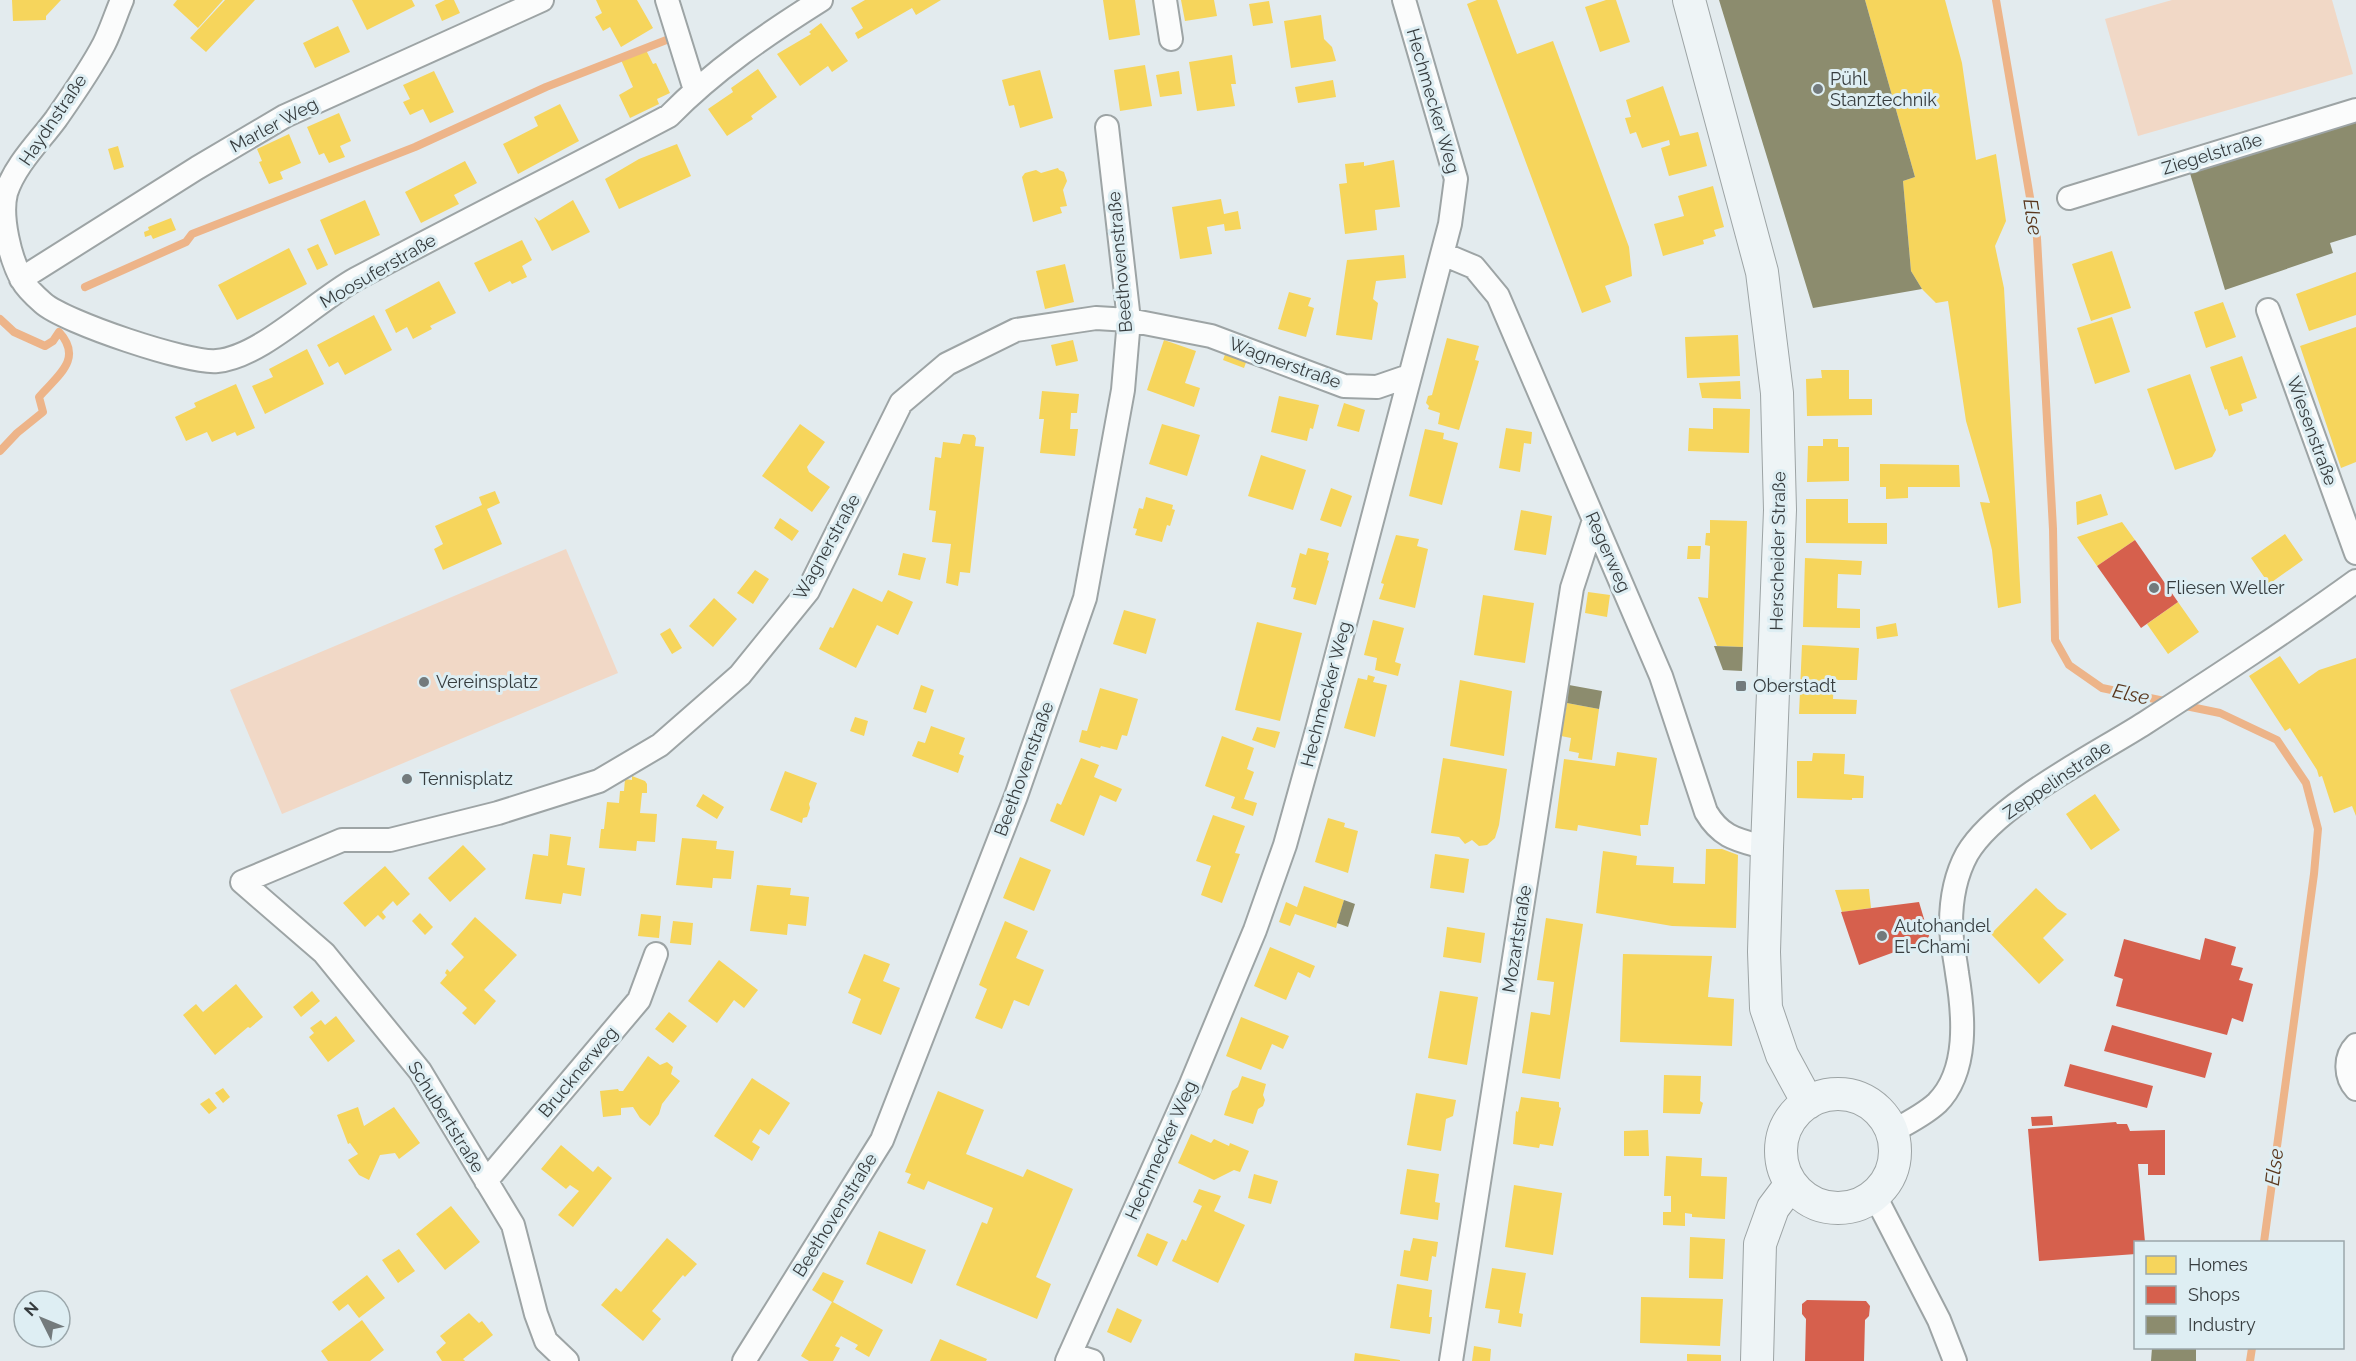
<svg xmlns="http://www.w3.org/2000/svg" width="2356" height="1361" font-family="Raleway,sans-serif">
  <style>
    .green { fill: #f1d8c6 }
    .homes { fill: #f6d55c }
    .shops { fill: #d6604d }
    .industry { fill: #8c8c6e }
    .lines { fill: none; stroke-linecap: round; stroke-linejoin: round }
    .stream { stroke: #edb489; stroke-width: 8 }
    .minor-casing { stroke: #9da4a5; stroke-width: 26 }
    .secondary-casing { stroke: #9da4a5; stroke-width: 34 }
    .minor { stroke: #fbfcfc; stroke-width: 22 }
    .secondary { stroke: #eef4f6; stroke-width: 32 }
    .poi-dot { fill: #737a7c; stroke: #deeef3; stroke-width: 2 }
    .labels { text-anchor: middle; stroke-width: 6; stroke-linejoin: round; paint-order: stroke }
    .poi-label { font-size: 18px; fill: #373d3f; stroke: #deeef3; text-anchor: start }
    .street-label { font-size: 18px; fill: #373d3f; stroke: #deeef3 }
    .water-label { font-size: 20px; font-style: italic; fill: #5a371d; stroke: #deeef3 }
  </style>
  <rect width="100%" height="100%" fill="#e3ebee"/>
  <path class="green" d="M2172,0H2332L2353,74L2138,136L2105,19Z
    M566,549L618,673L282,814L230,690Z"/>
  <path class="homes" d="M12,0H61L46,16V20L13,21Z
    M177,0H223L198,28L173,5Z
    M225,0H255L206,52L190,38Z
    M352,0H412L415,6L367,30Z
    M445,0H454L460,13L442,21L435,5Z
    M596,0H637L653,28L621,47L610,27L603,31L595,17L602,13Z
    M865,0H941L916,15L912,8L858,39L855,33L863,28L851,8Z
    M1103,0H1135L1140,35L1109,40Z
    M1181,0H1214L1217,16L1185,21Z
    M1477,0H1497L1517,54L1553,41L1629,247L1632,276L1605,286L1611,302L1582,313L1467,4Z
    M1606,0H1616L1630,42L1600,52L1585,7Z
    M1865,0H1945L1962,63L1976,160L1996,154L2006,221L1995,246L2004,288L2021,603L1998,608L1992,550L1980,502L1990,503L1966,421L1948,301L1936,303L1922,289L1911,271L1903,181L1915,177Z
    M1269,1L1273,23L1253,26L1249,4Z
    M1321,15L1324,39L1332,47L1336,61L1291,68L1284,21Z
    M821,23L848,61L832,72L828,66L800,86L777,54L811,34L809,32Z
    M338,26L350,52L315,68L303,43Z
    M646,50L653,64L656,63L670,93L657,99L659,104L630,118L619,95L633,87L621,60Z
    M1232,55L1236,84H1231L1235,106L1197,111L1189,62Z
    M1145,65L1152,106L1120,111L1114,70Z
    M758,69L777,97L751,116L753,119L727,136L708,109L733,92L731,88Z
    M1040,70L1053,118L1020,128L1014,105L1009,106L1002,80Z
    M434,71L454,112L430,123L423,109L410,115L403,102L410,99L403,85Z
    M1179,71L1182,94L1160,97L1156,75Z
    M1333,80L1336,97L1298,103L1295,87Z
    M1663,86L1680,136L1698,132L1707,166L1669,176L1661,148L1670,145L1669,140L1642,148L1636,132L1630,134L1625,118L1631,117L1626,100Z
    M560,104L579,141L518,174L503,144L538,126L534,117Z
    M339,113L351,141L340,146L345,157L329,163L324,153L319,155L307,127Z
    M289,134L301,163L280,172L283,179L269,184L259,162L262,161L257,149Z
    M677,144L691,176L619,209L605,179L639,159Z
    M118,146L124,167L114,170L108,149Z
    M1394,160L1400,207L1375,210L1377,230L1345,234L1339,184L1347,183L1345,164L1364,162V166Z
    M465,161L477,183L454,195L459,204L421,223L405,192Z
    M1058,168L1059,170L1064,172L1067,181L1063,190L1067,206L1060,207L1062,213L1033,222L1022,177L1025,173L1036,170L1041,173Z
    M1713,186L1724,227L1714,230L1716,236L1703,240L1704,244L1663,256L1654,224L1684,216L1678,196Z
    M1221,199L1224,214L1238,211L1241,229L1225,231L1224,224L1207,227L1212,254L1180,259L1172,207Z
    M365,200L380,235L335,255L320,220Z
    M573,200L590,232L552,251L534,217L539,221Z
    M171,218L176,230L153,239L151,235L145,237L144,232L149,230L148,227Z
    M522,240L532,260L522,266L527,277L512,284L510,281L489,292L474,263Z
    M318,244L328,265L317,270L307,249Z
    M289,248L307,284L237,320L218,285Z
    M2112,251L2131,308L2091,321L2072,264Z
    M1404,255L1406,278L1376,281L1373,299L1378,303L1372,340L1336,335L1347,260Z
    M1065,264L1074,302L1045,309L1036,271Z
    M2356,272V315L2309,331L2296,294Z
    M439,281L456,313L430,326L432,329L413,339L407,327L396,333L385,310Z
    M1289,292L1311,298L1308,306L1314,308L1306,337L1278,329Z
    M2223,302L2236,337L2206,348L2194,312Z
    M374,315L392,350L345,375L338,362L329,367L317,345Z
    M2112,317L2130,372L2095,384L2077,328Z
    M2356,327V462L2341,468L2300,346Z
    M1738,335L1740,376L1687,378L1685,337Z
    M1447,338L1479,346L1475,360L1479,361L1459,430L1438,424L1440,413L1428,409L1429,406L1426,403L1428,396L1432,395Z
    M1073,340L1078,361L1056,366L1051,345Z
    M1164,340L1196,351L1185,383L1200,388L1194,407L1147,390Z
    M307,349L324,384L265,414L252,386L273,377L269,369Z
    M1227,349L1248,357L1244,368L1223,360Z
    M2242,356L2257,398L2241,404L2243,411L2229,416L2227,409L2225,410L2210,367Z
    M1821,370H1849V399H1872V415L1807,416L1806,379L1822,378Z
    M2190,374L2216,450L2212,457L2175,470L2147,389Z
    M1740,381L1741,399L1702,398L1699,383Z
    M236,384L255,428L237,436L235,432L212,442L207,432L186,441L175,417L196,407L194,403Z
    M1042,391L1079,394L1077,413H1071L1070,429H1078L1075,456L1040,453L1044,419H1039Z
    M1279,396L1319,405L1313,429L1310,428L1307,441L1271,432Z
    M1344,403L1365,410L1359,432L1337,426Z
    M1713,408L1750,409L1749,453L1688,451L1689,428L1713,429Z
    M800,424L825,442L807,467L809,472L830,487L812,512L762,476Z
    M1162,424L1200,435L1187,476L1149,464Z
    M1506,428L1532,432L1531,444L1524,443L1520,472L1499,468Z
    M1425,429L1444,433L1443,439L1458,443L1442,505L1409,496Z
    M963,434L974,435L976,438L975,446L984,447L970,573L960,572L958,586L946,583L951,544L932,542L936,511L929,510L935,457L941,458L943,442L960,444Z
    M1823,439H1838V447H1849V481L1807,482L1808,446H1823Z
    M1261,455L1306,470L1293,510L1248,496Z
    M1880,464L1959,465L1960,487H1908V498L1886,499V487H1880Z
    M1331,488L1352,496L1341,527L1320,520Z
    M495,491L500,503L487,509L502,544L443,570L434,549L443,544L435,526L482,505L479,497Z
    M2101,494L2108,515L2077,525L2076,502Z
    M1146,497L1173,505L1172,509L1175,510L1170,526L1167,525L1162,542L1135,535L1137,529L1133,528L1139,508L1143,509Z
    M1806,499H1848V523H1887V544L1806,543Z
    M1521,510L1552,516L1546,555L1514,550Z
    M780,518L799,531L792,541L774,528Z
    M1710,520L1747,521L1743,647L1717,646L1698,597L1708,598L1710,546L1705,545L1706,533H1710Z
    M2122,522L2135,540L2097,566L2077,537Z
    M2285,534L2303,560L2269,584L2251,558Z
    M1396,535L1419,539L1417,546L1428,549L1415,608L1379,599L1384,584L1381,583Z
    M1688,546H1701L1700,559H1687Z
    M1308,548L1329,553L1327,560L1329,561L1316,605L1293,599L1296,588L1291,587L1300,553L1306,555Z
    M903,553L926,558L920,580L898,575Z
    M1805,558L1862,561L1861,575L1838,574L1837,608L1860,609V628L1803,627Z
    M755,570L769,579L753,604L737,593Z
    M853,588L882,602L888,590L913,602L898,635L877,625L856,668L819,649L830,627L833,628Z
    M1588,592L1610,595L1607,617L1585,613Z
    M1483,595L1534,603L1525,663L1474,655Z
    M714,598L737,619L713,647L689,626Z
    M2178,602L2199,632L2168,654L2147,624Z
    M1124,610L1156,619L1146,654L1113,644Z
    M1373,620L1404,628L1395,662L1401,664L1398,676L1375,670L1377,658L1364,655Z
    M1257,622L1302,633L1280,721L1235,710Z
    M1896,623L1898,636L1877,639L1876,627Z
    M670,628L682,648L672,654L660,634Z
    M1802,645L1859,648L1857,680H1834L1833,699L1857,700L1856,714H1799Z
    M2280,656L2299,684L2319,670L2356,658V816L2352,806L2334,813L2322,776L2319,777L2317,770L2290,728L2285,731L2249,676Z
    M1368,675L1375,677L1373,682L1387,685L1375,737L1344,728L1358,678L1367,680Z
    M1460,680L1512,691L1504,756L1450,746Z
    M921,685L934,690L926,713L913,709Z
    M1100,688L1138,699L1127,736L1122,735L1117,750L1101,746L1100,748L1079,742L1082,730L1087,731Z
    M1567,703L1599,709L1592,760L1578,758L1579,753L1569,751L1571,738L1561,736Z
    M855,717L868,721L864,736L850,731Z
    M931,726L965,738L959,754L964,756L958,773L912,756L918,741L925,743Z
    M1257,727L1280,732L1275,748L1252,740Z
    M1222,736L1254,748L1247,769L1254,772L1244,799L1257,803L1253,816L1231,808L1235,797L1205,786Z
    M1617,752L1657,758L1648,825H1640L1641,836L1578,825L1577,831L1555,828L1564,759L1615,766Z
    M1813,753L1845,754L1844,774L1864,776L1863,798H1852V800L1797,798V761H1812Z
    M1081,758L1099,765L1094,777L1122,789L1116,802L1100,795L1084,836L1050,821L1057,803L1061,805Z
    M1443,758L1507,769L1499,825L1495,838L1487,845L1479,846L1472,840L1465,844L1459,837L1431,833Z
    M785,771L817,783L809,804L810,808L807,817L803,818L802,823L770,810Z
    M632,776L645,781L647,784V793H642L640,813L657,814L655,842L637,841L636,851L599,848L601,829H604L607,802L619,803L620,791H624L625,779L632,780Z
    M703,794L724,807L717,819L696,806Z
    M2095,794L2120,830L2091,850L2066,814Z
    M1213,815L1245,826L1235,853L1240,854L1222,903L1201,895L1211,866L1196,861Z
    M1328,818L1345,823L1344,827L1358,831L1348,873L1315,862Z
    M550,834L571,837L567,865L585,868L581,896L563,893L561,904L525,899L533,854L548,856Z
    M682,838L717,841L716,849L734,851L731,879L713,878L712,888L676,885Z
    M463,845L486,869L450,902L428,878Z
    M1706,849H1722L1738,855L1736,928L1672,926L1596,913L1603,851L1637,856L1636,865L1674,867L1673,883L1705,884Z
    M1435,854L1469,859L1464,893L1430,888Z
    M1020,857L1051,870L1034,911L1003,898Z
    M385,866L410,894L397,906L393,901L382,912L386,917L383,920L378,915L365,927L343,903Z
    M757,885L791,888L790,895L809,897L806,926L788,924L787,935L750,931Z
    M1304,886L1344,900L1336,928L1295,914L1290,926L1279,922L1286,902L1297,907Z
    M2036,888L2058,909L2067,914L2043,938L2064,960L2039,984L1991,934Z
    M1869,889L1871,908L1842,912L1835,890Z
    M420,913L433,927L425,935L412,921Z
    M641,914L661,916L659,938L638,936Z
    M475,917L517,955L484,990L496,1001L475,1025L462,1013L467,1008L440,983L447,975L445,973L447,969L450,972L464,957L451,944Z
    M1546,918L1583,924L1560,1079L1522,1073L1531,1012L1550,1015L1554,982L1537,980Z
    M673,921L693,923L691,945L670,943Z
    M1005,921L1028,931L1016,958L1044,970L1029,1006L1014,1000L1002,1029L975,1018L987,989L979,985Z
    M1447,927L1485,933L1481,963L1443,957Z
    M1270,947L1315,966L1310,978L1298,972L1286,1000L1254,986Z
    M864,954L890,964L883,981L900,988L881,1035L852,1023L861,999L848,993Z
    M1623,954L1712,956L1708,997L1734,999L1732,1046L1620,1042Z
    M719,960L758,990L744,1008L734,1000L717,1023L688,1001Z
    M236,984L263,1017L250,1028L248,1027L215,1055L183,1015L196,1004L203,1012Z
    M312,991L320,1001L301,1017L293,1007Z
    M1440,991L1478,997L1467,1065L1428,1058Z
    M669,1012L687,1026L673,1043L655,1029Z
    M336,1016L355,1041L328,1062L309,1037L314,1033L310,1028L321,1020L325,1025Z
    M1241,1017L1289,1036L1283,1049L1272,1044L1261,1070L1226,1056Z
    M648,1056L660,1065L667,1062L673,1067L671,1074L680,1081L662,1104L659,1114L650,1126L640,1118L633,1107L621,1108V1115L603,1117L600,1091L618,1089L619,1091H623Z
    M1664,1075L1701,1076L1700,1101L1703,1103L1700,1114L1663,1113Z
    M1242,1076L1266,1084L1263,1095L1265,1100L1263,1106L1258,1109L1253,1124L1224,1115L1232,1091L1238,1087Z
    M752,1078L790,1103L769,1135L760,1129L752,1142L760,1147L752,1161L714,1136Z
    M223,1088L230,1097L223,1103L215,1093Z
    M938,1091L984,1110L966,1154L1023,1177L1027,1169L1073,1189L1036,1277L1051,1284L1037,1319L956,1285L982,1222L987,1224L993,1208L928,1181L924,1190L907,1183L911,1174L905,1172Z
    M1416,1093L1456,1100L1453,1116L1446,1119L1441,1151L1407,1145Z
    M1521,1097L1559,1102V1107L1561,1108L1553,1146L1540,1144L1539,1148L1513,1144L1516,1111L1518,1112Z
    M209,1098L217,1108L209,1114L200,1104Z
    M358,1107L364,1126L394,1107L420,1143L399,1159L395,1153L380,1155L369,1180L359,1175L348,1160L358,1154L350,1143L348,1144L337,1115Z
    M1648,1130L1649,1156H1624V1131Z
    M1191,1134L1211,1143L1214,1139L1229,1146L1230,1143L1249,1151L1240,1172L1234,1170L1214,1180L1178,1163Z
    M561,1145L593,1172L598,1166L612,1178L573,1227L558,1215L579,1191L570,1185L566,1189L541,1169Z
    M1666,1156L1702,1158L1701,1176L1727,1177L1725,1219L1692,1217V1214L1685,1213V1226L1663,1225V1212H1671V1196H1664Z
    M1407,1169L1439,1174L1435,1202L1440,1203L1438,1220L1400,1214Z
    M1254,1174L1278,1181L1271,1204L1248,1198Z
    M1514,1185L1562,1193L1553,1255L1505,1247Z
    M1199,1189L1221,1196L1214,1211L1245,1225L1218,1283L1172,1261L1182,1239L1186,1241L1202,1206L1193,1202Z
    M451,1206L480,1242L445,1270L416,1234Z
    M879,1231L926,1250L912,1284L866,1264Z
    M1147,1233L1168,1242L1157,1266L1137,1256Z
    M1690,1237L1725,1239L1723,1279L1689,1278Z
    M667,1238L697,1264L685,1277L683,1275L652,1311L661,1319L643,1341L601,1305L616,1288L621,1292Z
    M1413,1238L1438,1242L1436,1257L1432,1256L1428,1281L1400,1276L1404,1250L1410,1251Z
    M399,1249L415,1271L398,1283L382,1260Z
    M1492,1268L1526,1273L1519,1313L1523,1314L1521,1327L1498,1323L1500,1310L1485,1308Z
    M823,1272L844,1281L833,1302L883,1330L869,1357L855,1349L858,1345L841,1336L835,1346L840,1348L833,1361H809L801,1356L832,1302L812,1290Z
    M367,1275L385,1298L359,1318L348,1304L339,1311L332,1302Z
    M1397,1284L1432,1290L1429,1317H1432L1430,1334L1390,1328Z
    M1641,1297L1723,1299L1720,1346L1640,1343Z
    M1117,1308L1142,1320L1131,1343L1107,1332Z
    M469,1313L479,1323L482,1321L493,1335L463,1359L465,1361H442L436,1352L446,1343L440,1336Z
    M362,1320L384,1350L370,1361H328L321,1351Z
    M940,1339L987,1359L986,1361H930Z
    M1474,1346L1491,1349L1490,1361H1472Z
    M1355,1353L1400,1360V1361H1354Z
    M1687,1354L1721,1355V1361H1687Z"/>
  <path class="shops" d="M2135,540L2178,602L2141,628L2097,566Z
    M1919,902L1930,939L1859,965L1841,912Z
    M2205,938L2236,947L2231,965L2243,968L2239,980L2253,984L2243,1022L2232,1018L2227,1035L2116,1006L2123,979L2114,976L2124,939L2200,960Z
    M2112,1025L2212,1053L2205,1078L2104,1051Z
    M2070,1064L2153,1086L2147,1108L2064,1086Z
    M2052,1116L2053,1125L2032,1126L2031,1117Z
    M2116,1122L2117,1124H2127L2130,1131L2165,1130V1175H2148V1164H2138L2145,1242H2136V1254L2039,1261L2028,1129Z
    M1807,1300L1866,1301L1870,1306L1869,1316L1865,1320L1864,1361H1805L1806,1319L1802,1314V1304Z"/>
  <path class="industry" d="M1719,0H1865L1915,177L1903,181L1911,271L1922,289L1813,308Z
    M2356,122V235L2330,243L2333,253L2225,290L2189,170Z
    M1714,646L1743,647L1742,671L1723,670Z
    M1569,685L1602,691L1599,709L1567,703Z
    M1344,900L1355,904L1348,927L1337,923Z
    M2152,1348H2196V1361H2151Z"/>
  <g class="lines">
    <path class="stream" d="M1996,0L2037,238L2053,529L2055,640L2069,665L2102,688L2169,702
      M85,287L186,242L192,234L415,147L546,87L669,39
      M0,319L14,332L45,346L53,341L59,332C84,359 57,376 39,397L43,412L17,433L0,451
      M2181,705L2220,713L2277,740L2306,783L2318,829L2314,874L2264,1242
      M2250,1361L2252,1348"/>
    <g class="minor-casing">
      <path id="minor" d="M122,0C116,14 111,30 104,44C91,69 72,96 56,119C39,142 15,165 6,193C0,217 10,258 22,280C27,289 35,296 43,303C64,322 189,364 217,361C261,357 316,301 356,279C460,223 565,171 669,116C714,70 767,34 821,0
        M667,0L695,90
        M1165,0L1171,39
        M2069,198L2356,110
        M1443,254L1474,267L1498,296L1661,676L1706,812C1722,839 1739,840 1767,848
        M21,279L197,168L285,116L542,0
        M2268,310L2356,553
        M2356,1045C2344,1057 2345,1077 2356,1089
        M1891,1132C1906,1124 1924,1115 1937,1103C1969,1071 1964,1015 1957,973C1955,957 1951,941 1951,924C1951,900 1955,876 1967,854C1996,804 2095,755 2145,723C2216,677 2287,631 2356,581
        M486,1181L639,1000L656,954
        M1874,1194L1939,1320L1955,1361
        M1070,1354L1092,1361
        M567,1361L546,1341L536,1314L513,1225L420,1071L324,953L242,882L342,840H390L498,813L599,781L660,745L740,675L808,591L901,403L947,364L1016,330L1096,318L1129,320L1211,336L1344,386L1377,387L1409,376
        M744,1361L882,1140L1016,796L1085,598L1123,390L1129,320L1107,127
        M1067,1361L1191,1084L1255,930L1285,845L1317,730L1450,224L1456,179L1404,0
        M1451,1361L1572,588L1594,520"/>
    </g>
    <g class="secondary-casing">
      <path id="secondary" d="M1689,0L1762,272L1777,393L1780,510L1767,848L1764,952L1766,1008L1782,1055L1808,1103
        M1781 1151a57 57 0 1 1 114 0a57 57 0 1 1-114 0Z
        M1757,1361L1760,1244L1773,1208L1791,1184"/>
    </g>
    <use href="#minor" class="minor"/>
    <use href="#secondary" class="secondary"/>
  </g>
  <g class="poi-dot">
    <circle cx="1818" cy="89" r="6"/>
    <circle cx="2154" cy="588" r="6"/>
    <circle cx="424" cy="682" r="6"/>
    <rect x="1735" y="680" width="12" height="12" rx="3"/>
    <circle cx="407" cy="779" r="6"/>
    <circle cx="1882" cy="936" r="6"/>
  </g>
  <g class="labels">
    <g class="poi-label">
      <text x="1830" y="85">Pühl<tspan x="1830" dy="21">Stanztechnik</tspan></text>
      <text x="2166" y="594">Fliesen Weller</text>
      <text x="436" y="688">Vereinsplatz</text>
      <text x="1753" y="692">Oberstadt</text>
      <text x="419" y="785">Tennisplatz</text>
      <text x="1894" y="932">Autohandel<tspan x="1894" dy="21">El-Chami</tspan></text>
    </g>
    <g class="street-label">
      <text transform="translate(1433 101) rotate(74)" y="6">Hechmecker Weg</text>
      <text transform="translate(53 120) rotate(-56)" y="6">Haydnstraße</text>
      <text transform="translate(274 125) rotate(-28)" y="6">Marler Weg</text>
      <text transform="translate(2212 154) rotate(-17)" y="6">Ziegelstraße</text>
      <text transform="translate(1120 262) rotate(-95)" y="6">Beethovenstraße</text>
      <text transform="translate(378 271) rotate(-30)" y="6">Moosuferstraße</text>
      <text transform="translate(1285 363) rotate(20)" y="6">Wagnerstraße</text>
      <text transform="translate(2312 431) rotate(70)" y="6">Wiesenstraße</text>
      <text transform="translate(827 547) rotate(-61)" y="6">Wagnerstraße</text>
      <text transform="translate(1778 551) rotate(-89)" y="6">Herscheider Straße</text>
      <text transform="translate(1608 552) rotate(66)" y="6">Regerweg</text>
      <text transform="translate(1326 694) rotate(-75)" y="6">Hechmecker Weg</text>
      <text transform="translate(1024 769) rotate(-70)" y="6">Beethovenstraße</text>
      <text transform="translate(2057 780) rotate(-34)" y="6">Zeppelinstraße</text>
      <text transform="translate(1517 939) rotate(-81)" y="6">Mozartstraße</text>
      <text transform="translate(578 1072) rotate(-50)" y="6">Brucknerweg</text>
      <text transform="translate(446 1117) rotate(58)" y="6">Schubertstraße</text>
      <text transform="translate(1161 1150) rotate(-66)" y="6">Hechmecker Weg</text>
      <text transform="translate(835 1215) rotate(-58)" y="6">Beethovenstraße</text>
    </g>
    <g class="water-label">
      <text transform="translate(2033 217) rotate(81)" y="7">Else</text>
      <text transform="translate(2131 694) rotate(12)" y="7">Else</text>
      <text transform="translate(2274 1167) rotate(-83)" y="7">Else</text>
    </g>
  </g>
  <rect x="2134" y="1241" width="210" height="108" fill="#deeef3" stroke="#9ba7ab" stroke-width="1.5"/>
  <rect x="2146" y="1256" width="30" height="18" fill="#f6d55c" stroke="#9ba7ab" stroke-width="1.5"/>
  <text x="2188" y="1271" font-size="18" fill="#373d3f">Homes</text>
  <rect x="2146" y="1286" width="30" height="18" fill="#d6604d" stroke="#9ba7ab" stroke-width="1.5"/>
  <text x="2188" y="1301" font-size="18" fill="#373d3f">Shops</text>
  <rect x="2146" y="1316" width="30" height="18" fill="#8c8c6e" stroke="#9ba7ab" stroke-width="1.5"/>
  <text x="2188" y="1331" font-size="18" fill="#373d3f">Industry</text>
  <g transform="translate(42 1319) rotate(313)"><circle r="28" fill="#deeef3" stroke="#9ba7ab" stroke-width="1.5"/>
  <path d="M0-4.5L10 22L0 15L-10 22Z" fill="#737a7c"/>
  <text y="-9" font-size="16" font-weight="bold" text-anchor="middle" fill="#373d3f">N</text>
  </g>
</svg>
